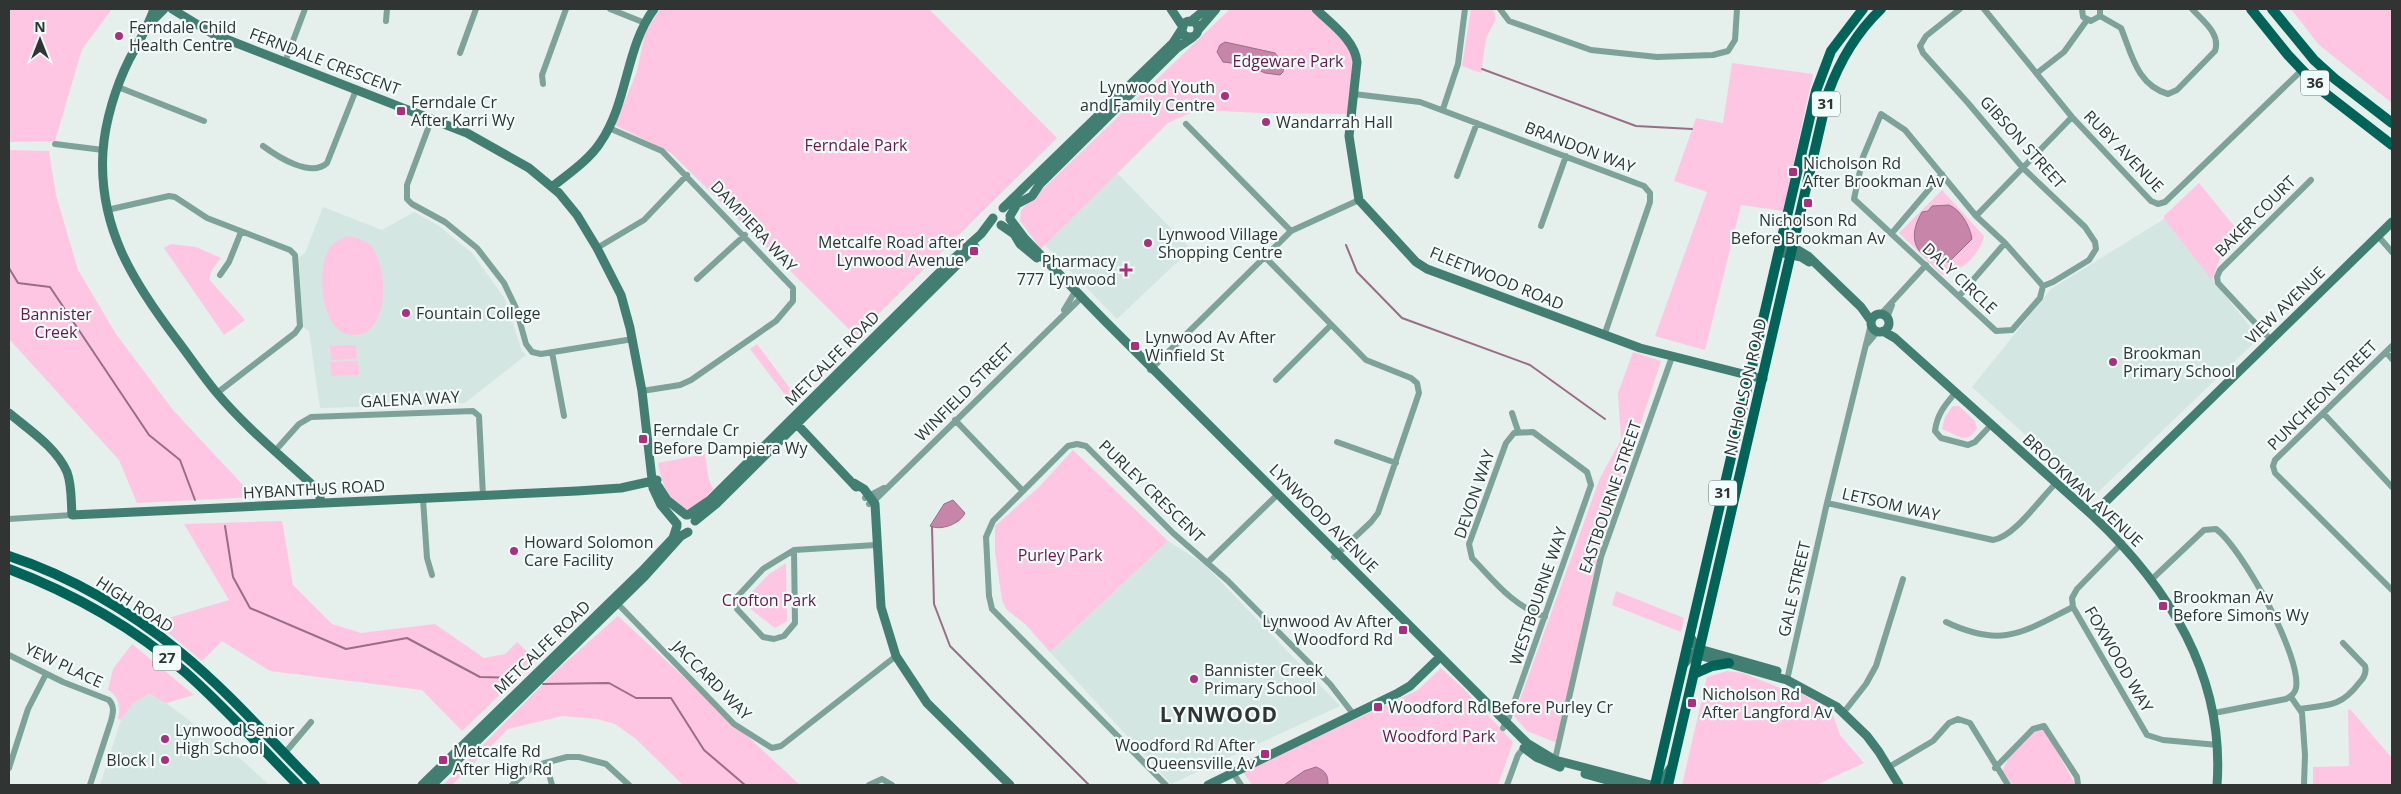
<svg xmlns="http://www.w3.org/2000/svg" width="2401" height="794" font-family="'Open Sans',sans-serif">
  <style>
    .built { fill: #d3e6e1 }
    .green { fill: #ffc6e4 }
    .water { fill: #c885aa; stroke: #9a6d86 }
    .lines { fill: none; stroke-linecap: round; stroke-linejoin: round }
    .stream { stroke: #9a6d86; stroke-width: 2 }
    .street { stroke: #7da29a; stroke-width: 6 }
    .secondary { stroke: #437e73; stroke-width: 9 }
    .primary { stroke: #026458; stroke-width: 10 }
    .poi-dot { fill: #ab2e7f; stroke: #f2fcfa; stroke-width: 2 }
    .labels { text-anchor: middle; stroke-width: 4.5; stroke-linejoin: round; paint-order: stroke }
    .shield { fill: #f2fcfa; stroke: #6a706f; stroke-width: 1 }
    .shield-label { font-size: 15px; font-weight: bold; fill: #303433 }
    .poi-label { font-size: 16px; fill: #303433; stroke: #f2fcfa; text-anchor: start }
    .street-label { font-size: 16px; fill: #303433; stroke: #f2fcfa }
    .park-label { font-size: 16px; fill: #67184c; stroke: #f2fcfa }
    .district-label { font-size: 21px; font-weight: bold; letter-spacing: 1px; fill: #303433; stroke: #f2fcfa }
  </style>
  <rect width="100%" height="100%" fill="#e5efec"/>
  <path class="built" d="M1117,173L1191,249L1117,319L1045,245Z
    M323,207L382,230L414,212L439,226L472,253L505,299L522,351L526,355L465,403L320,408L309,331L303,327L299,258L305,253Z
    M2164,219L2259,338L2094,496L1972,387L2051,289Z
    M1168,541L1204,564L1340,706L1171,784L1050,652Z
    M149,694L166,703L242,760L269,785H100L121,720L133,703Z"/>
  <path class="green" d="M9,9H112L82,49L55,141L9,142Z
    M660,9H929L1057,138L856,336L671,153L615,125L637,71L645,33Z
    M1230,9H1310L1347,45L1353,55L1347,114L1261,113L1197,110L1168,123L1041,249L1020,221L1021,210Z
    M1471,9H1493V12L1495,13V21L1486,38L1481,73L1462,66Z
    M2291,9H2392V103L2319,45Z
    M1732,63L1813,74L1783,211L1741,205L1705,350L1655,336L1707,192L1674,181L1696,118L1723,123Z
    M9,150L49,151L56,195L78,270L116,334L173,410L254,497L137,503L119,460L9,339Z
    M2199,183L2243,237L2220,258L2212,280L2164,219V216Z
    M1942,190L1984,236C1979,256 1962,271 1942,275L1899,233Z
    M348,236C357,238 366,240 372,247C389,269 390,338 351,335C319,333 314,259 334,243C338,240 344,238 348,236Z
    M171,244L196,247L221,258L212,270L209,279L245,320L224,335L164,248Z
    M757,344L795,395L789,400L750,349Z
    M356,345L357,359L331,360L330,346Z
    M1633,352L1661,361L1608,524L1592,580L1557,743L1527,731L1514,716L1600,478L1621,440L1618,393Z
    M358,361L359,375L331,376L330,362Z
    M1953,406H1959L1975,421L1977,429L1969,437L1962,438L1942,429L1945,417Z
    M1073,450L1168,541L1050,652L1025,624L1006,609L1002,600L995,552V526L1039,487Z
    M705,454L709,480L713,489L698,505L688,510C667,504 662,482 658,463Z
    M282,521L293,585L332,624L361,633L435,624L484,658L505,654L517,642L536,660L462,731L422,690L270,671L222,641L202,661L155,622L229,600L184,524Z
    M786,563L787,621L775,628L748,607L747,597L768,575Z
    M1616,591L1684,618L1681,632L1612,605Z
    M618,616L800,785H683L636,739L615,724L597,719L562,716L508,729L452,785H443L558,669Z
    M132,644L194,695L166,703L149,694L133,703L121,720L118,719C121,708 119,696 108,690L113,669Z
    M1441,668L1463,688L1513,742L1498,785H1252L1243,772L1418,690Z
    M1727,671L1743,673L1778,687L1801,693L1832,712L1840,735L1864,763L1816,785H1682L1707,677Z
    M2350,709L2392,758V785H2313V767L2349,766L2348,710Z
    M2044,728L2075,784L2013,785L2002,772L2008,759L2036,729Z"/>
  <path class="water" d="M1225,42L1275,53L1284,65L1283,72L1280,75L1265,73L1247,65L1223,62L1217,52L1220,45Z
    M1949,205C1961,210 1970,226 1972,239L1949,262C1915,261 1906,239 1922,212L1928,211L1932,206Z
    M953,500L965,513C960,524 941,531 930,526L944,504Z
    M1316,767C1326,771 1328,775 1328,785H1284L1304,771Z"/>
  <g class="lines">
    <path class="stream" d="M1482,69L1636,126L1692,129
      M1346,245L1357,272L1402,318L1530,365L1605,419
      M9,268L18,283L50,287L149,435L180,460L195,500
      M225,526L233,577L250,608L346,649L407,638L480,677L518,678
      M932,527L934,604L950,646L1089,785
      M543,684L609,683L636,698H671L704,750L745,785"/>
    <path class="street" d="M610,9L645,23
      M1500,9L1509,21L1591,50L1657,57L1713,55L1728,51L1735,40L1737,9
      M1960,9L1926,36L1920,46L1923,53L1968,103L2023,168L2085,227L2095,242L2096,249L2089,260L2053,282L2043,286
      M1984,9L2072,117L2151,201L2158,204L2165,202L2302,70
      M2082,9L2083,17L2091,21L2100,16V9
      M2100,16L2121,28C2132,55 2137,85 2168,94L2177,90L2215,51C2221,34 2203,21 2192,9
      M386,21L387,9
      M460,53L476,9
      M285,62L305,9
      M2037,73L2064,52L2087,20
      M543,84L542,75L566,9
      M118,87L204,121
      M1354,94L1420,102L1644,186L1650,193V202L1604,336
      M1443,109L1458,64L1465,9
      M1881,114L1905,130L1976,216L2005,243L2043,286L2040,298L2012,330L1996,331L1854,199L1863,157Z
      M432,118L407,185V199L412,204L445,222L477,248L504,283L516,308L526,344L532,352L541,354L633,339
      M1186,124L1291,231
      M609,128L662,151L793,288V301L776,321L691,380L680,385L642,391
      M55,144L103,150
      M263,146C278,157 311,178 327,163L356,90
      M1457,176L1477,123
      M107,210L169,196L175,197L207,218L290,250L295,255L300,326L295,333L217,393
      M1976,216L2072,117
      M1541,226L1566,156
      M1892,233L1942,174
      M2378,236L2392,252
      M597,248L644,220L687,175
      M1265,257L1366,360L1411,378L1417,383L1419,393L1378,513L1371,522L1334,557
      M220,275L229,262L241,232
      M697,279L745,235
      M1960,295L2005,243
      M1064,310L1076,290
      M1881,314L1926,265
      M1887,318L1892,305
      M1871,324L1827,503L1993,540C2014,537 2040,499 2056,483
      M2271,340L2218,283L2217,277L2220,270L2311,180
      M1867,344L1878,331
      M2392,346L2275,460L2273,466L2275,473L2392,590
      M552,352L564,416
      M2386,352L2392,359
      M1150,370L1291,231L1359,200
      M1276,380L1331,325
      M1956,392C1945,405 1937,414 1935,431L1941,438L1968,445L1975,442L1991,425
      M1512,413L1518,431
      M2323,413L2392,487
      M955,420L1023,491
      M1337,442L1396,463
      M274,452L299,424L311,417L473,411L479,416L483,496
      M865,498L884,488
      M423,499L427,558L432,575
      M869,504L877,498L1082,297
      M9,519L72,515
      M2122,543L2077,589L2072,598L2073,607L2147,735L2163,740L2218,745
      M794,550L795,623L784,636L774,639L763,637L737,609V597L763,569L794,550L876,545
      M1207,563L1278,494
      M2151,580L2204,530L2216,529C2242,548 2302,657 2296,688C2295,694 2290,697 2286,699L2214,713
      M615,601L734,724L772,748L781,746L896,656
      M1946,622C2003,649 2023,632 2073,607
      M9,655L63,682L109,700C115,707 113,713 111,721L90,785
      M1787,680L1827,503
      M2291,697L2302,713L2305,755L2304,784
      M2300,709C2328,705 2341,707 2359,683C2364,678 2367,673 2365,666L2343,643
      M1844,712L1866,684L1876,666L1903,579
      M1503,728L1509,717L1591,485L1587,472L1533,432L1514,433L1506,443L1469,544L1472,558C1496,583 1512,605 1545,617
      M284,754L311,722
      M546,763L552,785
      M1554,764L1601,557L1672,357
      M1889,767L1933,741L1949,723L1958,719L1970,723L2008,785
      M9,768L28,709L46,674
      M1995,768L2033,729L2044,726L2077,777L2078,785
      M1233,773L1241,785
      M512,785L534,766L567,757H579L606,764L629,785
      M869,785L882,779L892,785
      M1166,785L992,609L989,596L986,537L993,521L1068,446L1077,444L1086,446L1173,533L1228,581L1330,684L1354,715
      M1507,785L1518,755L1525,746"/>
    <path class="secondary" d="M154,9C148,27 138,43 129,60C116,86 105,121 103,151C98,227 133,282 177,340C190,357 202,375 216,392C247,429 285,459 320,492V503
      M172,9L213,34L467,133L529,168L559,193L577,215L597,248L621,295L630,328L642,391L653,488L661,505L677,524
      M1171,9L1183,27
      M1316,9C1331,24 1355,40 1357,62L1349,136L1359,200L1416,262L1427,269L1640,348L1763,379
      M1182 29a8 8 0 1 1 16 0a8 8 0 1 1-16 0Z
      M1190,22L1206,9
      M150,23L164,9
      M1198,30L1216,9
      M552,187C568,174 589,160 600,143C628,103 625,48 654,9
      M1003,208L1173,43L1182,29
      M1010,216L1017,204L1032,196L1040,184L1177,48L1193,37
      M1010,219L1025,239L1105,321L1527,743L1555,760L1651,785
      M1001,225L1014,234L1020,244L1037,258
      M1781,244L1793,247L1808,256L1861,307L1871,321
      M1779,252L1801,257L1809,262
      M1871 323a9 9 0 1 1 18 0a9 9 0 1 1-18 0Z
      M1883,331L1895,338L2092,515C2169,587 2225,676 2217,785
      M9,413C29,430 56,447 67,472C72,485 71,502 72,515L577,491L621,488L657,480
      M793,420L856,487
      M854,483L864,489L875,504L881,607L896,656L927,703L1010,785
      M658,486L667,500L686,515
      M688,515L710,500L951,261L981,234L993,218
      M2092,515L2392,222
      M695,521L716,504L975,247
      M1690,636L1702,656L1787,680L1837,707L1867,736L1879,752L1899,785
      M1683,665L1694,653L1703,650L1777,671
      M1524,748L1536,757L1560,767
      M1585,774L1625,785
      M422,785L642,571L673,538L677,526
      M432,785L645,576L681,536L688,532
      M1208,785L1398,693L1410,686L1440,657
      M1660,785L1670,769"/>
    <path class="primary" d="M2251,9L2288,55L2321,90L2392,145
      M2272,9L2314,60L2335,79L2392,123
      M9,556C70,576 130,611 180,652C229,692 271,741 315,785
      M9,569C72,593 134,628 185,672C225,707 261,748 298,785
      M1694,674L1712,666L1729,663
      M1655,785L1816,91L1831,51L1863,9
      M1668,785L1828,93C1840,60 1856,33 1881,9"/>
  </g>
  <g class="poi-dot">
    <circle cx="119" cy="36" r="5"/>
    <circle cx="1225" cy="96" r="5"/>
    <rect x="396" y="106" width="10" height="10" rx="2.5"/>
    <circle cx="1266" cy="122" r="5"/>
    <rect x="1788" y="167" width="10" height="10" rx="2.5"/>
    <rect x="1803" y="198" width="10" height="10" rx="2.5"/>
    <circle cx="1148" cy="243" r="5"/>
    <rect x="969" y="246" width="10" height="10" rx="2.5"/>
    <path d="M1123.5 262.5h5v5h5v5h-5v5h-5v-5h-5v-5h5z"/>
    <circle cx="406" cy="313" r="5"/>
    <rect x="1130" y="341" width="10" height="10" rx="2.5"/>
    <circle cx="2113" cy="362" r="5"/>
    <rect x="638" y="434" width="10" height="10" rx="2.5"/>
    <circle cx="514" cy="551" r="5"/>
    <rect x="2158" y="601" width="10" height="10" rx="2.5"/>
    <rect x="1398" y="625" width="10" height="10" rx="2.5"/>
    <circle cx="1194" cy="679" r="5"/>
    <rect x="1687" y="698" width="10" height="10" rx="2.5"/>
    <rect x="1373" y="702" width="10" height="10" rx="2.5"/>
    <circle cx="165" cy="739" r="5"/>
    <rect x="1260" y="749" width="10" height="10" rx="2.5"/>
    <circle cx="165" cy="760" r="5"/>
    <rect x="438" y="755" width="10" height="10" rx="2.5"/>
  </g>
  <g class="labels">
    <g class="shield">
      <rect x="2301" y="70.5" width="28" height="25" rx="4"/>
      <rect x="1812" y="91.5" width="28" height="25" rx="4"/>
      <rect x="1709" y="480.5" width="28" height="25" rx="4"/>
      <rect x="153" y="645.5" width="28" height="25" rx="4"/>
    </g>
    <g class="shield-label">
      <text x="2315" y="88">36</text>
      <text x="1826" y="109">31</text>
      <text x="1723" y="498">31</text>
      <text x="167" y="663">27</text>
    </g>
    <g class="poi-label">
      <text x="129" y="33">Ferndale Child<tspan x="129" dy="18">Health Centre</tspan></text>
      <text x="1215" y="93" text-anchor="end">Lynwood Youth<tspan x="1215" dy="18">and Family Centre</tspan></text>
      <text x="411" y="108">Ferndale Cr<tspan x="411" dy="18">After Karri Wy</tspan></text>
      <text x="1276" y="128">Wandarrah Hall</text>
      <text x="1803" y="169">Nicholson Rd<tspan x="1803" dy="18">After Brookman Av</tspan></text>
      <text x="1808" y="226" text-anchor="middle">Nicholson Rd<tspan x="1808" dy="18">Before Brookman Av</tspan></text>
      <text x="1158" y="240">Lynwood Village<tspan x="1158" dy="18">Shopping Centre</tspan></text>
      <text x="964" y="248" text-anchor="end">Metcalfe Road after<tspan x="964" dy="18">Lynwood Avenue</tspan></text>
      <text x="1116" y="267" text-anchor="end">Pharmacy<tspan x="1116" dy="18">777 Lynwood</tspan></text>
      <text x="416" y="319">Fountain College</text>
      <text x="1145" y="343">Lynwood Av After<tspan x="1145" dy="18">Winfield St</tspan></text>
      <text x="2123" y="359">Brookman<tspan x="2123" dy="18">Primary School</tspan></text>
      <text x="653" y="436">Ferndale Cr<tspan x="653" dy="18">Before Dampiera Wy</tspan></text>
      <text x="524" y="548">Howard Solomon<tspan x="524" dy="18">Care Facility</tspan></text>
      <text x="2173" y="603">Brookman Av<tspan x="2173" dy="18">Before Simons Wy</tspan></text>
      <text x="1393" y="627" text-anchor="end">Lynwood Av After<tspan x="1393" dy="18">Woodford Rd</tspan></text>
      <text x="1204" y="676">Bannister Creek<tspan x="1204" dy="18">Primary School</tspan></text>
      <text x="1702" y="700">Nicholson Rd<tspan x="1702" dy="18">After Langford Av</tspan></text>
      <text x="1388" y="713">Woodford Rd Before Purley Cr</text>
      <text x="175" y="736">Lynwood Senior<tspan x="175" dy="18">High School</tspan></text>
      <text x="1255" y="751" text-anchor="end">Woodford Rd After<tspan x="1255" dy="18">Queensville Av</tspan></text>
      <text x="453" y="757">Metcalfe Rd<tspan x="453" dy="18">After High Rd</tspan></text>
      <text x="155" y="766" text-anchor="end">Block I</text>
    </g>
    <g class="street-label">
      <text transform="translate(325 61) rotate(21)" y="6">FERNDALE CRESCENT</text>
      <text transform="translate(2023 142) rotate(48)" y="6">GIBSON STREET</text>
      <text transform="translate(1580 147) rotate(21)" y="6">BRANDON WAY</text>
      <text transform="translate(2124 151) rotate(46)" y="6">RUBY AVENUE</text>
      <text transform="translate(2255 216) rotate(-45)" y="6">BAKER COURT</text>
      <text transform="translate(754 226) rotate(47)" y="6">DAMPIERA WAY</text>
      <text transform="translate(1497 278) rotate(22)" y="6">FLEETWOOD ROAD</text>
      <text transform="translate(1960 278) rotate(43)" y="6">DALY CIRCLE</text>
      <text transform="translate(2285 305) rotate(-44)" y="6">VIEW AVENUE</text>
      <text transform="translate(832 358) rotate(-45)" y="6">METCALFE ROAD</text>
      <text transform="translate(1745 387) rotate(-77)" y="6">NICHOLSON ROAD</text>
      <text transform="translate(964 392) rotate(-45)" y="6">WINFIELD STREET</text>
      <text transform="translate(2322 395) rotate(-45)" y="6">PUNCHEON STREET</text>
      <text transform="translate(410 399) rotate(-3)" y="6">GALENA WAY</text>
      <text transform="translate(314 489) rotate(-3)" y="6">HYBANTHUS ROAD</text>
      <text transform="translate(2083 490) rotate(43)" y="6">BROOKMAN AVENUE</text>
      <text transform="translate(1152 491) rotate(44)" y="6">PURLEY CRESCENT</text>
      <text transform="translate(1474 494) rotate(-71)" y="6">DEVON WAY</text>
      <text transform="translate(1610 497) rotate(-71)" y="6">EASTBOURNE STREET</text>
      <text transform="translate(1891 504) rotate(13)" y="6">LETSOM WAY</text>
      <text transform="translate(1324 518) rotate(45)" y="6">LYNWOOD AVENUE</text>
      <text transform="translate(1794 589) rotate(-77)" y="6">GALE STREET</text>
      <text transform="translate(1538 596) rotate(-71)" y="6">WESTBOURNE WAY</text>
      <text transform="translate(135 604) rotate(33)" y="6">HIGH ROAD</text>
      <text transform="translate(542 647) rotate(-44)" y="6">METCALFE ROAD</text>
      <text transform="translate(2119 659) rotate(60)" y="6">FOXWOOD WAY</text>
      <text transform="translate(64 665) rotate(25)" y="6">YEW PLACE</text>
      <text transform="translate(712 680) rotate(45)" y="6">JACCARD WAY</text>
    </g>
    <g class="park-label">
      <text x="1288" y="67">Edgeware Park</text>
      <text x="856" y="151">Ferndale Park</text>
      <text x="56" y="320">Bannister<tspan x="56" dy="18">Creek</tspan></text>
      <text x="1060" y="561">Purley Park</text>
      <text x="769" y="606">Crofton Park</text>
      <text x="1439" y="742">Woodford Park</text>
    </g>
    <g class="district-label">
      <text x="1219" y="722">LYNWOOD</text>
    </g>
  </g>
  <rect width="2401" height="794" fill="none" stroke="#303433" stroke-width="20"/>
  <g transform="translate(40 40)" stroke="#f2fcfa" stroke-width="4" paint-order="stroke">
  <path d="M0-4L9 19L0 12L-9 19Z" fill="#303433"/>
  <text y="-8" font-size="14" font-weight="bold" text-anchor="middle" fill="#303433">N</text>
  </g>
</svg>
